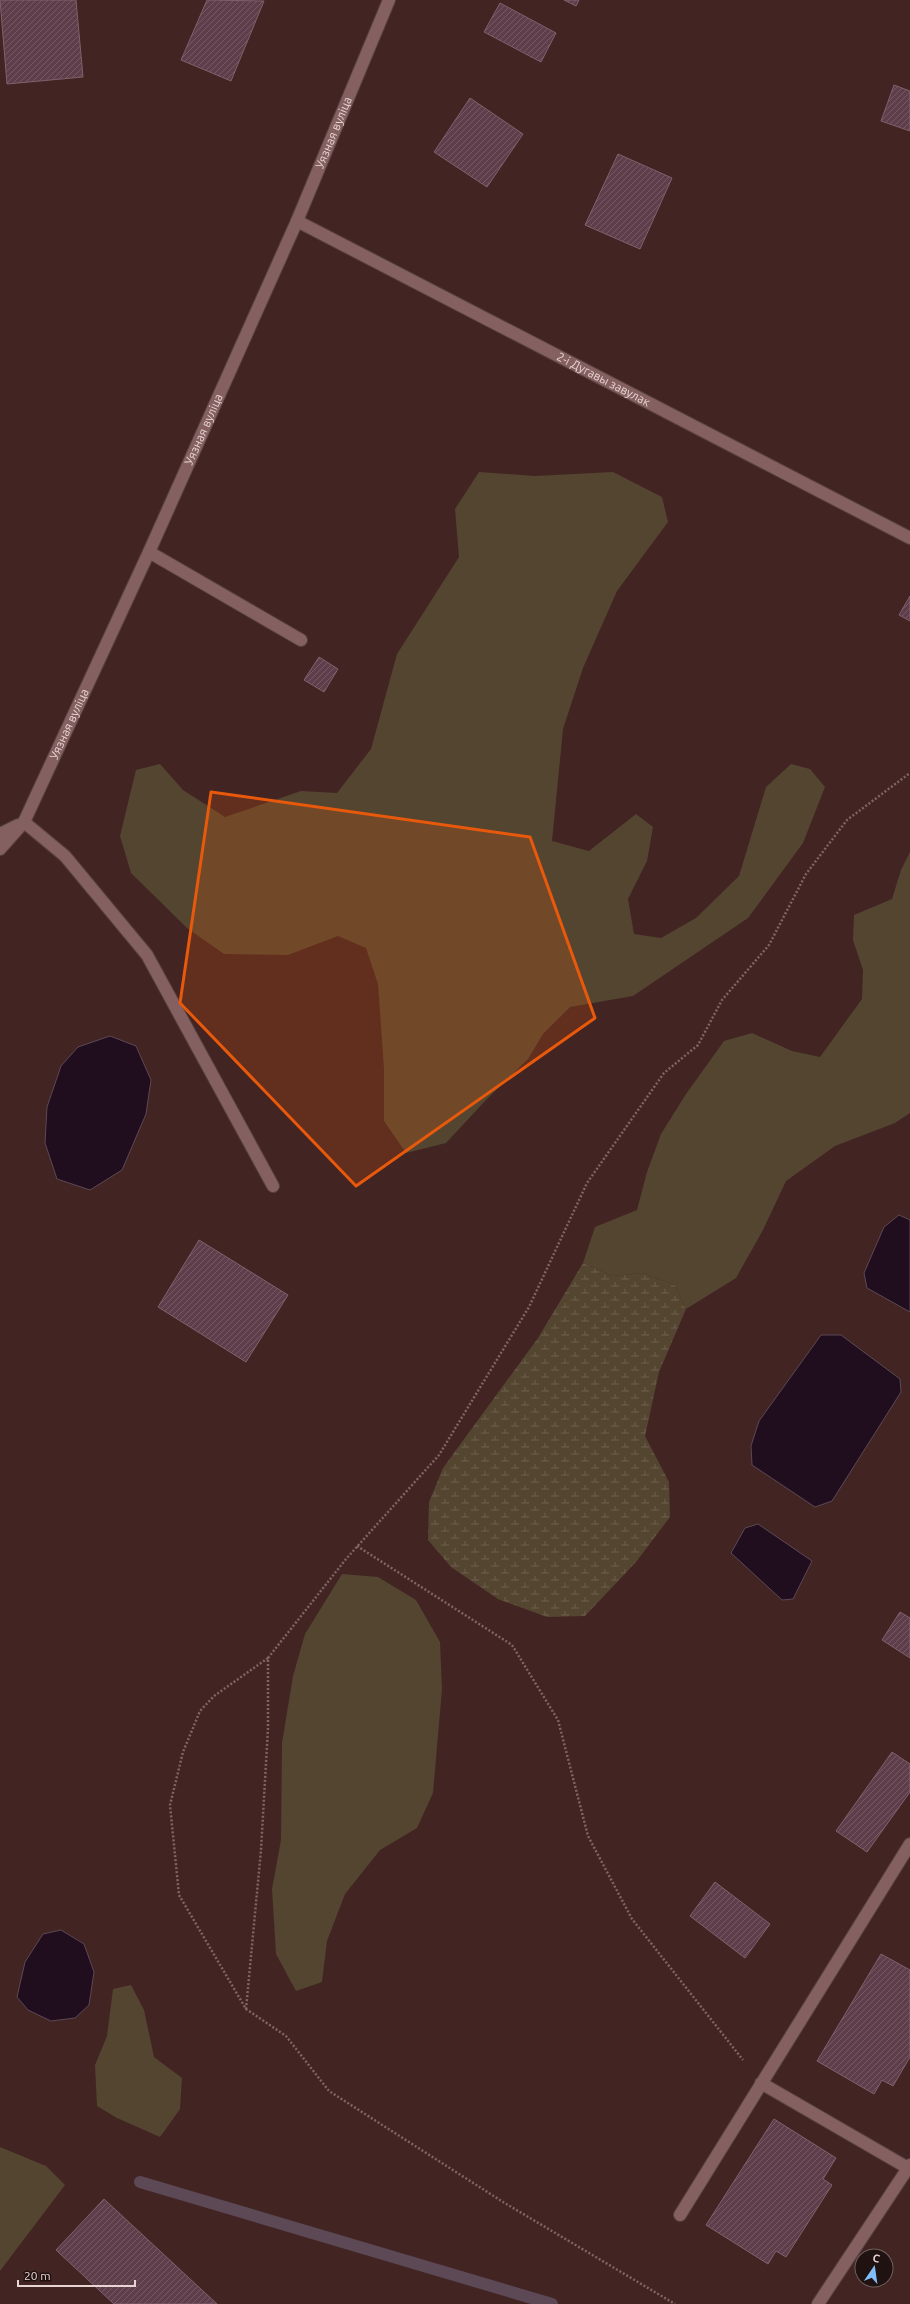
<svg xmlns="http://www.w3.org/2000/svg" width="910" height="2304" font-family="Ubuntu,sans-serif">
  <style>
    .grass { fill: #544530 }
    .wetland { fill: url(#wetland-marsh) }
    .water { fill: #200e1f; stroke: #5c4955 }
    .lines { fill: none; stroke-linecap: round; stroke-linejoin: round }
    .stream { stroke: #5c4955; stroke-width: 12 }
    .building { fill: url(#building-hatch); stroke: #81606d }
    .lane-casing { stroke: #594040; stroke-width: 14 }
    .street-casing { stroke: #594040; stroke-width: 14 }
    .path { stroke: #7f6564; stroke-width: 2.5; stroke-dasharray: 2 2; stroke-linecap: butt }
    .lane { stroke: #846160; stroke-width: 12 }
    .street { stroke: #846160; stroke-width: 12 }
    .marked { fill: #e8590c; fill-opacity: 0.2; stroke: #e8590c; stroke-width: 3; stroke-linejoin: round }
    .labels { text-anchor: middle; stroke-width: 3; stroke-linejoin: round; paint-order: stroke }
    .street-label { font-size: 12px; fill: #e8d4d3; stroke: #1f1211 }
  </style>
  <defs>
    <pattern id="wetland-marsh" width="20" height="14" patternUnits="userSpaceOnUse"><rect width="20" height="14" fill="#544530"/><path d="M1 5h8M5 5V1M11 12h8M15 12V8" fill="none" stroke="#6d5f4d"/></pattern>
    <pattern id="building-hatch" width="6" height="6" patternUnits="userSpaceOnUse"><rect width="6" height="6" fill="#5d3e4a"/><path d="M-1 1l2-2M0 6l6-6M5 7l2-2" fill="none" stroke="#745963"/></pattern>
  </defs>
  <rect width="100%" height="100%" fill="#422423"/>
  <path class="grass" d="M479,472L535,476L613,472L662,497L668,522L617,591L583,668L563,729L552,841L589,851L636,814L653,827L647,861L628,899L634,934L661,938L696,918L739,876L766,787L791,764L810,769L825,787L803,843L748,918L633,996L570,1007L543,1034L528,1059L486,1100L446,1143L406,1153L384,1121V1069L378,984L366,948L338,936L288,955L224,954L187,928L131,873L120,836L136,770L160,764L183,790L225,817L301,791L337,793L371,749L397,654L459,557L455,509Z
    M910,852V1113L895,1123L835,1146L786,1181L763,1230L736,1278L686,1309L675,1285L642,1273L613,1276L583,1263L595,1227L637,1210L647,1172L661,1134L686,1094L724,1041L752,1033L792,1051L820,1057L862,999L863,970L853,940L854,915L892,899L901,870Z
    M342,1574L378,1577L416,1600L440,1642L442,1689L433,1793L417,1828L380,1850L345,1894L327,1941L322,1982L296,1991L276,1954L272,1889L281,1840L282,1743L293,1676L305,1634Z
    M131,1985L144,2010L154,2057L182,2078L180,2109L160,2137L117,2118L97,2106L95,2065L107,2036L113,1989Z
    M0,2147L46,2166L65,2185L0,2271Z"/>
  <path class="wetland" d="M583,1263L613,1276L642,1273L675,1285L686,1309L659,1372L645,1436L669,1482L670,1517L636,1562L585,1616L547,1617L498,1599L451,1567L428,1540L429,1502L443,1468L538,1338Z"/>
  <path class="water" d="M110,1036L136,1046L151,1080L146,1114L122,1170L90,1190L57,1179L45,1143L47,1107L61,1066L78,1047Z
    M899,1215L910,1220V1312L867,1288L864,1273L884,1227Z
    M821,1335H841L900,1379L901,1392L832,1501L815,1507L752,1465L751,1446L759,1421Z
    M758,1524L812,1561L793,1599L782,1600L731,1553L745,1528Z
    M61,1930L84,1944L94,1972L89,2005L75,2018L51,2021L28,2010L17,1997L25,1962L43,1934Z"/>
  <g class="lines">
    <path class="stream" d="M140,2182L552,2304"/>
  </g>
  <path class="building" d="M0,0H76L83,77L7,84Z
    M207,0L264,1L231,81L181,60Z
    M564,0H579L576,6Z
    M500,3L556,33L541,62L484,32Z
    M894,85L910,91V131L881,121Z
    M470,98L523,134L487,187L434,152Z
    M618,154L672,178L640,249L585,225Z
    M910,596V621L899,615Z
    M319,657L338,669L324,692L304,680Z
    M199,1240L288,1295L246,1362L158,1307Z
    M900,1612L910,1618V1658L882,1640Z
    M892,1752L910,1764V1792L867,1852L836,1831Z
    M715,1882L770,1924L745,1958L690,1916Z
    M881,1954L910,1970V2057L893,2086L882,2080L874,2094L817,2061Z
    M774,2119L836,2158L823,2179L832,2185L786,2257L776,2251L768,2264L706,2225Z
    M104,2199L217,2304H114L56,2250Z"/>
  <g class="lines">
    <g class="lane-casing">
      <path id="lane" d="M149,552L301,640
        M24,822L65,856L147,955L273,1186
        M761,2083L908,2168
        M680,2215L910,1844"/>
    </g>
    <g class="street-casing">
      <g id="street">
        <path id="s1" d="M297,221L910,538"/>
        <path d="M0,834L18,825"/>
        <path id="s2" d="M0,849L24,822L149,552L297,221L389,0"/>
        <path d="M818,2304L910,2165"/>
      </g>
    </g>
    <path class="path" d="M357,1546L512,1645L558,1720L588,1836L632,1919L743,2060
      M268,1658L214,1696L200,1711L183,1752L170,1805L179,1895L246,2009L286,2036L329,2091L503,2202L675,2304
      M246,2009L261,1850L268,1728V1658L346,1559L439,1455L529,1307L587,1183L664,1073L698,1045L722,1000L769,945L806,874L847,820L910,773"/>
    <use href="#lane" class="lane"/>
    <use href="#street" class="street"/>
  </g>
  <path class="marked" d="M211,792L530,837L595,1018L356,1186L180,1003Z"/>
  <g class="labels">
    <g class="street-label">
      <text dy="4" stroke="none"><textPath href="#s2" startOffset="792">Уязная вуліца</textPath></text>
      <text dy="4" stroke="none"><textPath href="#s1" startOffset="345">2-і Дугавы завулак</textPath></text>
      <text dy="4" stroke="none"><textPath href="#s2" startOffset="468">Уязная вуліца</textPath></text>
      <text dy="4" stroke="none"><textPath href="#s2" startOffset="144">Уязная вуліца</textPath></text>
    </g>
  </g>
  <g transform="translate(874 2268) rotate(13)"><circle r="19" fill="#1f1211" stroke="#6f605f"/>
  <path d="M0-3L7 15L0 10L-7 15Z" fill="#80bdfa"/>
  <text y="-6" font-size="11" font-weight="bold" text-anchor="middle" fill="#e8d4d3">С</text>
  </g>
  <path d="M18 2280v6h117v-6" fill="none" stroke="#e8d4d3" stroke-width="2"/>
  <text x="24" y="2280" font-size="12" fill="#e8d4d3" stroke="#1f1211" stroke-width="3" paint-order="stroke">20 m</text>
</svg>
